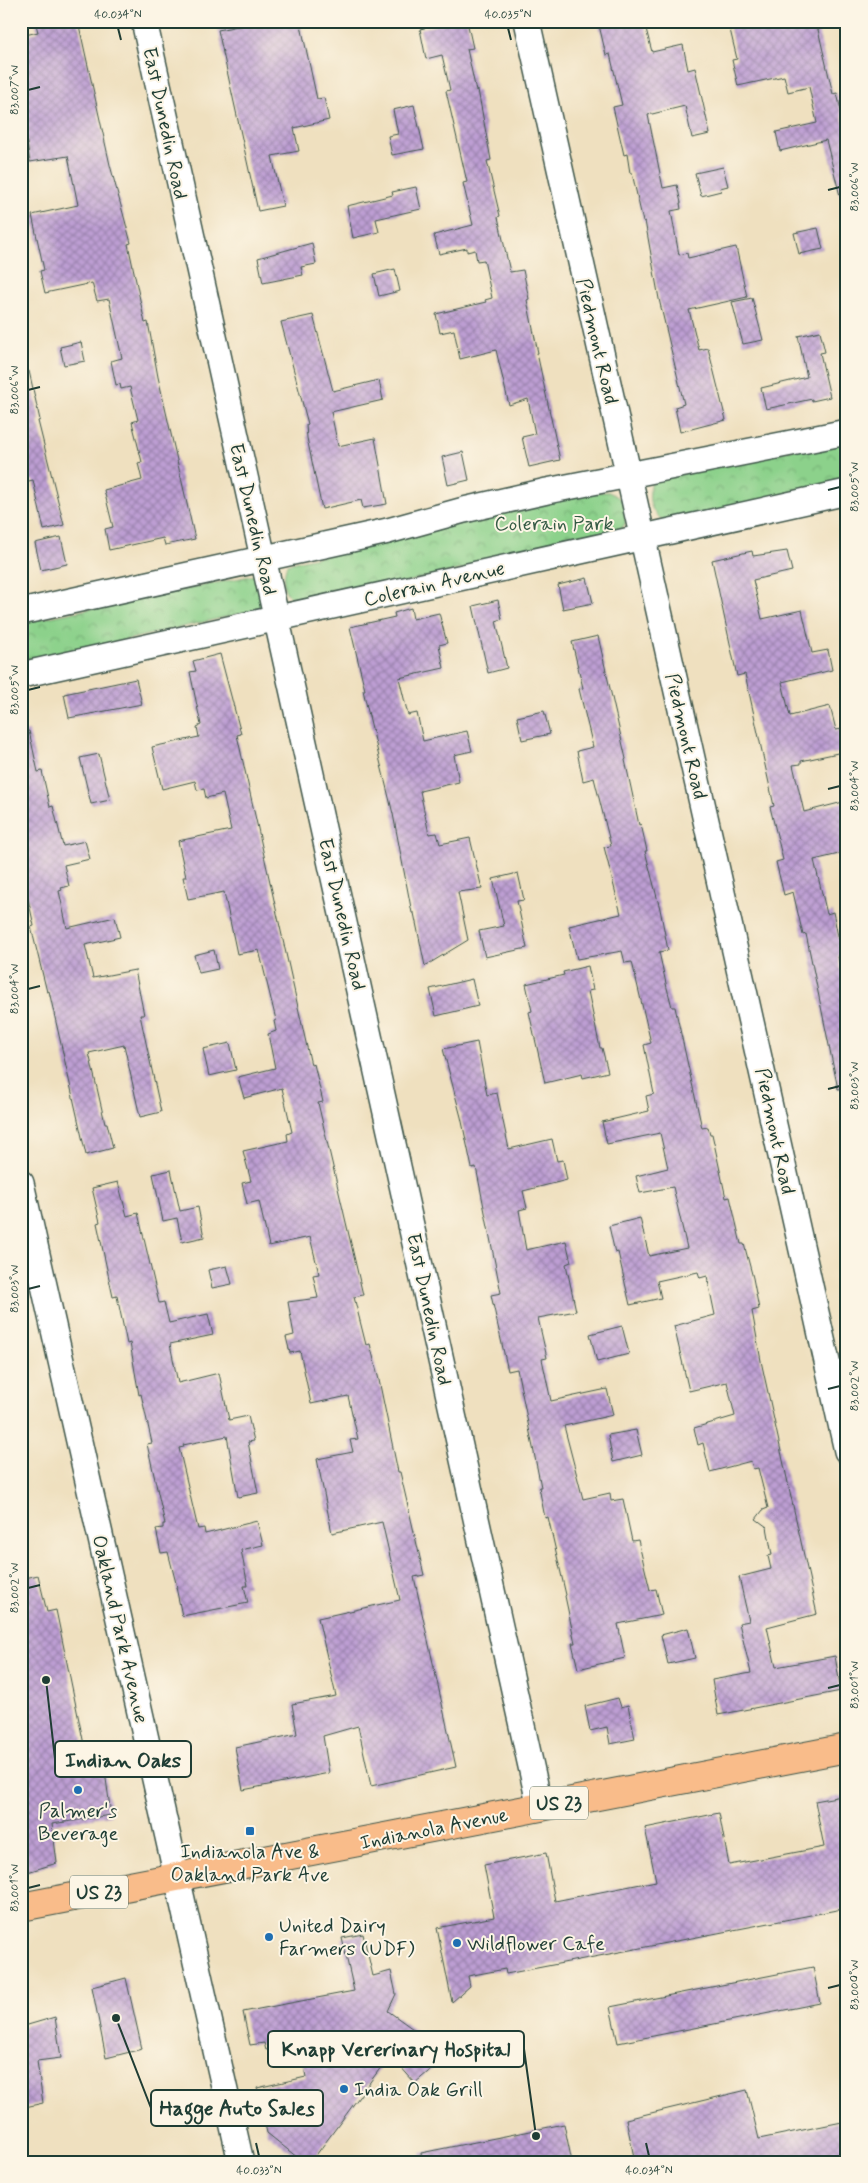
<svg xmlns="http://www.w3.org/2000/svg" width="868" height="2183" font-family="Mynerve,sans-serif">
  <style>
    .park { fill: url(#park-crowns); stroke: #568760 }
    .building { fill: url(#building-cross-hatch) }
    .lines { fill: none; stroke-linecap: round; stroke-linejoin: round }
    .minor-casing { stroke: #3e5549; stroke-width: 28 }
    .major-casing { stroke: #3e5549; stroke-width: 30 }
    .minor { stroke: #fff; stroke-width: 25 }
    .major { stroke: #f9bc8a; stroke-width: 28 }
    .ticks { fill: none; stroke: #1f3d34; stroke-width: 2 }
    .poi-dot { fill: #1f6fb2; stroke: #fcf5e5; stroke-width: 2 }
    .labels { text-anchor: middle; stroke-width: 4; stroke-linejoin: round; paint-order: stroke }
    .shield { fill: #fcf5e5; stroke: #617469; stroke-width: 1 }
    .shield-label { font-size: 19px; font-weight: bold; fill: #1f3d34 }
    .street-label { font-size: 20px; fill: #1f3d34; stroke: #fcf5e5 }
    .park-label { font-size: 20px; fill: #355b45; stroke: #fcf5e5 }
    .poi-label { font-size: 20px; fill: #1f3d34; stroke: #fcf5e5; text-anchor: start }
    .leader { fill: none; stroke: #1f3d34; stroke-width: 2 }
    .callout-dot { fill: #1f3d34; stroke: #fcf5e5; stroke-width: 2 }
    .callout { fill: #fcf5e5; stroke: #1f3d34; stroke-width: 2 }
    .callout-label { font-size: 21px; text-anchor: middle; font-weight: bold; fill: #1f3d34 }
    .neatline { fill: none; stroke: #1f3d34; stroke-width: 2 }
    .ticks-label { font-size: 12px; text-anchor: middle; fill: #1f3d34 }
  </style>
  <defs>
    <pattern id="park-crowns" width="20" height="18" patternUnits="userSpaceOnUse" patternTransform="scale(1.25)"><rect width="20" height="18" fill="#8cd18b"/><path d="M2 6a3 3 0 1 1 6 0M12 15a3 3 0 1 1 6 0" fill="none" stroke="#72ab72"/></pattern>
    <pattern id="building-cross-hatch" width="8" height="8" patternUnits="userSpaceOnUse" patternTransform="scale(1.25)"><rect width="8" height="8" fill="#bd9ed3"/><path d="M0 0l8 8M0 8l8-8" fill="none" stroke="#9982ac"/></pattern>
  </defs>
  <rect width="100%" height="100%" fill="#fcf5e5"/>
  <filter id="ink" filterUnits="userSpaceOnUse"><feTurbulence type="fractalNoise" baseFrequency=".02" numOctaves="2"/><feDisplacementMap in="SourceGraphic" scale="10" xChannelSelector="R" yChannelSelector="G"/><feConvolveMatrix kernelMatrix="1 2 1 2 8 2 1 2 1" color-interpolation-filters="sRGB"/></filter>
  <filter id="wash" filterUnits="userSpaceOnUse"><feTurbulence type="fractalNoise" baseFrequency=".0096" numOctaves="4" result="noise"/><feDisplacementMap in="SourceGraphic" scale="20" xChannelSelector="R" yChannelSelector="G"/><feGaussianBlur stdDeviation="1.12" result="paint"/><feColorMatrix in="noise" values="0 0 0 0 0 0 0 0 0 0 0 0 0 0 0 0 0 1.4 0 .05"/><feComposite in="paint" operator="in"/></filter>
  <g filter="url(#wash)">
    <rect width="100%" height="100%" fill="#efe0bf"/>
    <path class="park" d="M847,437V484L668,524C649,512 647,501 652,480Z
      M592,492H609L621,499L626,510L625,524L617,534L309,604C283,599 280,588 287,564Z
      M255,575L265,608L21,664V623Z"/>
    <g id="blocks">
      <path class="building" d="M35,21H78L110,165L131,243L128,244L145,323L148,322L158,377L195,539L165,545L163,538L109,550L105,529L113,527L104,490L142,480L138,463L142,462L132,422L138,420L130,387L121,389L120,384L116,385L111,361L122,358L109,299L97,301L92,283L45,293L40,271L44,270L32,215L78,205L68,156L30,162L21,107V36L38,32Z
        M263,21H300L317,99L324,98L329,120L294,128L299,151L272,156L283,206L258,211L218,30Z
        M455,21H467L473,48L467,49L476,91L478,90L491,160L487,161L500,216L498,217L510,272L523,270L529,299L527,300L538,353H537L560,460L529,467L522,437L535,434L528,399L509,405L496,350L460,359L454,330L440,333L436,314L486,302L485,300L492,298L484,260L477,261L475,250L467,252V248L439,254L434,235L473,225L463,183L467,182L446,91L450,90L442,55L426,59L420,29Z
        M598,21H644L652,52L683,45L688,70L695,68L710,134L692,138L685,106L648,115L663,188L677,185L681,203H680L681,209L671,211L679,255L687,253L688,258L736,247L747,297L689,310L699,350L708,348L726,420L680,432L675,407L684,404L659,299L645,221L643,222L632,173H630L627,154L624,155L613,107L622,105L610,54L606,55Z
        M728,21H751L753,28L784,21H816L833,94L837,93L847,137V195L840,196L826,140L780,151L776,132L817,123L809,87L788,92L784,76L738,86L732,60L737,59Z
        M414,105L424,149L392,155L388,136L398,134L393,110Z
        M723,167L728,186L720,188L721,191L701,196L695,173Z
        M416,187L421,209L376,219L379,232L353,238L347,206L393,195L392,192Z
        M818,228L823,249L799,254L794,233Z
        M312,243L316,264L301,267L303,275L263,283L258,258Z
        M395,269L400,291L379,296L374,274Z
        M752,298L763,340L743,344L732,302Z
        M313,315L333,391L379,380L383,400L331,412L338,446L375,438L387,504L363,508L361,500L322,509L307,438L306,425L308,424L281,322Z
        M820,331L825,352L820,353L830,397L812,401V399L766,409L761,388L807,377L798,336Z
        M81,342L85,361L64,365L60,347Z
        M29,371L40,420L38,421L64,525L44,530L33,480L24,482L21,472V372Z
        M463,452L469,480L448,485L442,457Z
        M61,537L67,564L41,570L35,543Z
        M752,551L753,556L787,551L792,571L753,580L762,619L802,610L812,653L828,650L832,670L782,682L790,716L830,706L836,730L842,729L847,747V751L801,761V764L793,765L804,812L847,801V852L814,860L827,914L833,912L842,955L838,956L847,999V1088L838,1089L806,934L803,935L793,892L784,895L776,862L783,860L770,807L774,806L745,674L737,676L712,560Z
        M587,578L593,603L563,609L558,585Z
        M498,600L502,619L496,621L507,668L488,673L473,606Z
        M411,608L413,619L439,613L447,643L439,645L444,668L399,678L408,715L417,713L423,741L467,731L472,751L454,755L459,782L420,791L429,834L437,833L440,844L470,838L482,889L458,892L468,940L425,966L414,913H412L393,814L369,716L363,690H365L350,627L395,617L394,613Z
        M598,636L626,759L625,760L639,825L641,824L647,851H645L660,909L668,950L659,952L667,988L672,1007H675L702,1128L708,1127L710,1134H712L726,1198L730,1197L741,1244H744L753,1278L759,1309L752,1311L761,1361L817,1614L767,1627L776,1667L835,1656L841,1691L718,1715L712,1680L751,1673L739,1623L749,1621L739,1577L771,1569L768,1556L772,1555L767,1527L756,1519L763,1510L768,1508L758,1468L753,1469L751,1461L710,1472L703,1443L698,1445L694,1428L735,1416L727,1382L689,1391L674,1326L715,1315L707,1276L700,1278L698,1272L657,1281L661,1298L630,1305L618,1252L615,1253L609,1226L640,1218L649,1256L687,1248L673,1187L640,1193L636,1176L668,1168L660,1133L607,1144L602,1122L649,1111L646,1096L654,1094L644,1045L651,1043L632,962L625,963L622,951L577,959L569,926L621,914L604,847L611,846L594,778L583,781L577,751L593,747L579,689L583,688L572,642Z
        M220,654L241,734L237,735L311,1065L314,1064L323,1102L318,1103L363,1295L354,1297L366,1345L370,1344L379,1380L398,1472H400L424,1575L414,1577L456,1767L371,1786L358,1726L323,1736L329,1773L243,1790L235,1747L297,1734L292,1704L336,1696L318,1618L400,1600L382,1522L332,1533L317,1459L353,1452L350,1440L358,1439L348,1396L311,1404L300,1351L290,1353L286,1337L294,1335L288,1302L318,1298L313,1275L319,1274L310,1237L269,1246L259,1201L247,1204L242,1183L251,1181L243,1151L288,1141L287,1134L292,1132L282,1088L244,1098L238,1077L275,1068L268,1034L276,1031L274,1021L276,1020L259,950L237,954L224,892L188,899L183,877H186L178,841L231,830L223,794L206,798L204,789L197,790L195,781L162,789L152,747L199,737L197,727L201,725L190,672L196,671L193,661Z
        M136,679L142,704L69,718L64,694Z
        M544,711L550,734L522,740L517,717Z
        M29,731L38,772L42,771L50,807L53,806L63,846L85,841L90,859L64,865L69,886L61,888L62,890L59,891L67,928L115,917L120,937L85,945L93,978L135,970L144,1015H140L161,1112L140,1117L124,1045L89,1053L105,1123H107L113,1148L86,1155L49,991L47,992L31,927L34,926L27,894L21,895V732Z
        M99,754L110,800L91,804L80,758Z
        M518,873L524,900L517,901L527,948L485,957L479,931L504,926L493,879Z
        M214,950L218,969L199,973L194,955Z
        M588,966L593,990L588,991L600,1048H602L608,1072L583,1078L582,1074L545,1083L529,1012L532,1011L526,984L564,975L563,972Z
        M472,979L478,1006L436,1016L430,989Z
        M477,1042L487,1095L497,1093L509,1149L552,1139L557,1161L563,1160L567,1180L523,1191L527,1208L519,1210L526,1250L566,1241L571,1262L566,1264L576,1311L538,1318L547,1358L542,1359L551,1401L607,1389L613,1415L564,1426L583,1499L610,1493L611,1501L623,1499L632,1541L638,1540L650,1590L656,1589L662,1615L618,1624L625,1658L578,1669L572,1643H575L565,1596L566,1595L548,1517L545,1518L539,1487H541L517,1369L508,1371L491,1295L501,1293L476,1167L472,1168L461,1117L443,1049Z
        M230,1043L236,1070L209,1076L203,1049Z
        M171,1170L180,1211L198,1207L204,1237L182,1242L177,1218L163,1221L153,1174Z
        M118,1182L127,1216L138,1213L159,1303L164,1302L169,1323L208,1314L213,1335L170,1344L178,1383L219,1373L229,1420L248,1416L254,1441L248,1442L258,1493L238,1497L227,1436L183,1445L184,1447L179,1448L198,1529L204,1528L205,1534L257,1521L263,1545L241,1550L248,1586H244L248,1603L182,1616L176,1587H177L168,1552L161,1553L156,1529L163,1528V1524H165L147,1444L152,1443L141,1394L139,1395L130,1343L127,1344L117,1296L113,1297L97,1223L100,1222L92,1188Z
        M227,1266L232,1284L212,1288L208,1270Z
        M622,1326L629,1354L597,1362L590,1334Z
        M636,1430L642,1455L613,1462L608,1435Z
        M38,1575L47,1612L56,1610L87,1759L103,1757L111,1815L52,1824L57,1863L21,1874V1579Z
        M688,1628L695,1658L668,1664L661,1635Z
        M618,1698L621,1707L628,1705L635,1739L610,1744L607,1727L590,1731L585,1706Z
        M847,1795V1908L506,1974L505,1969L468,1976L470,1986L452,2002L437,1928L494,1917L484,1865L546,1853L555,1901L656,1881L645,1828L719,1813L729,1865L824,1847L815,1801Z
        M363,1934L373,1976L391,1971L396,1994L388,2011L427,2039L430,2036L447,2056L415,2083L390,2055L311,2162H303L267,2133L257,2088L306,2077L299,2043L266,2050L264,2043L250,2045L243,2012L354,1991L342,1938Z
        M813,1967L820,2003L618,2043L610,2007Z
        M126,1978L142,2049L106,2058L92,1987Z
        M55,2017L61,2058L37,2061L43,2103L21,2108V2027Z
        M747,2090L759,2139L847,2121V2162H635L626,2119Z
        M564,2124L572,2162H422L421,2153Z"/>
    </g>
  </g>
  <g filter="url(#ink)">
    <use href="#blocks" fill-opacity="0" stroke="#3e5549" stroke-width="1"/>
    <g class="lines">
      <g class="minor-casing">
        <path id="minor" d="M144,21L540,1807
          M527,21L847,1451
          M21,612L388,531L464,510L547,491L847,432
          M21,675L847,492
          M21,1183L241,2162"/>
      </g>
      <g class="major-casing">
        <path id="major" d="M21,1907L847,1748"/>
      </g>
      <use href="#minor" class="minor"/>
      <use href="#major" class="major"/>
    </g>
  </g>
  <path class="ticks" d="M118,28L121,40M508,28L511,40M28,90L40,87M828,190L840,187M28,390L40,387M828,490L840,487M28,690L40,687M828,789L840,786M28,989L40,986M828,1089L840,1086M28,1289L40,1286M828,1389L840,1386M28,1588L40,1585M828,1688L840,1685M28,1888L40,1885M828,1988L840,1985M256,2143L259,2156M646,2143L649,2156"/>
  <g class="poi-dot">
    <circle cx="78" cy="1790" r="5"/>
    <rect x="245" y="1826" width="10" height="10" rx="2.5"/>
    <circle cx="269" cy="1937" r="5"/>
    <circle cx="457" cy="1943" r="5"/>
    <circle cx="344" cy="2089" r="5"/>
  </g>
  <g class="labels">
    <g class="shield">
      <rect x="530" y="1786.5" width="58" height="33" rx="4"/>
      <rect x="70" y="1875.5" width="58" height="33" rx="4"/>
    </g>
    <g class="shield-label">
      <text x="559" y="1810">US 23</text>
      <text x="99" y="1899">US 23</text>
    </g>
    <g class="street-label">
      <text transform="translate(166 123) rotate(78)" y="7">East Dunedin Road</text>
      <text transform="translate(598 341) rotate(77)" y="7">Piedmont Road</text>
      <text transform="translate(254 519) rotate(77)" y="7">East Dunedin Road</text>
      <text transform="translate(434 583) rotate(-13)" y="7">Colerain Avenue</text>
      <text transform="translate(687 736) rotate(77)" y="7">Piedmont Road</text>
      <text transform="translate(343 914) rotate(77)" y="7">East Dunedin Road</text>
      <text transform="translate(776 1131) rotate(78)" y="7">Piedmont Road</text>
      <text transform="translate(430 1309) rotate(78)" y="7">East Dunedin Road</text>
      <text transform="translate(121 1629) rotate(77)" y="7">Oakland Park Avenue</text>
      <text transform="translate(434 1828) rotate(-11)" y="7">Indianola Avenue</text>
    </g>
    <g class="park-label">
      <text x="554" y="530">Colerain Park</text>
    </g>
    <g class="poi-label">
      <text x="78" y="1817" text-anchor="middle">Palmer's<tspan x="78" dy="23">Beverage</tspan></text>
      <text x="250" y="1858" text-anchor="middle">Indianola Ave &amp;<tspan x="250" dy="23">Oakland Park Ave</tspan></text>
      <text x="279" y="1932">United Dairy<tspan x="279" dy="23">Farmers (UDF)</tspan></text>
      <text x="467" y="1950">Wildflower Cafe</text>
      <text x="354" y="2096">India Oak Grill</text>
    </g>
  </g>
  <path class="leader" d="M46 1680L55 1759M536 2136L524 2049M116 2018L151 2108"/>
  <g class="callout-dot">
    <circle cx="46" cy="1680" r="5"/>
    <circle cx="536" cy="2136" r="5"/>
    <circle cx="116" cy="2018" r="5"/>
  </g>
  <g class="callout">
    <rect x="55" y="1741" width="136" height="36" rx="5"/>
    <rect x="268" y="2031" width="256" height="36" rx="5"/>
    <rect x="151" y="2090" width="172" height="36" rx="5"/>
  </g>
  <g class="callout-label">
    <text x="123" y="1767">Indian Oaks</text>
    <text x="396" y="2056">Knapp Vererinary Hospital</text>
    <text x="237" y="2115">Hagge Auto Sales</text>
  </g>
  <rect width="868" height="2183" fill="none" stroke="#fcf5e5" stroke-width="55"/>
  <rect x="28" y="28" width="812" height="2128" class="neatline"/>
  <g class="ticks-label">
    <text x="118" y="18">40.034°N</text>
    <text x="508" y="18">40.035°N</text>
    <text transform="translate(14 90) rotate(-90)" y="4">83.007°W</text>
    <text transform="translate(854 187) rotate(-90)" y="4">83.006°W</text>
    <text transform="translate(14 390) rotate(-90)" y="4">83.006°W</text>
    <text transform="translate(854 487) rotate(-90)" y="4">83.005°W</text>
    <text transform="translate(14 690) rotate(-90)" y="4">83.005°W</text>
    <text transform="translate(854 786) rotate(-90)" y="4">83.004°W</text>
    <text transform="translate(14 989) rotate(-90)" y="4">83.004°W</text>
    <text transform="translate(854 1086) rotate(-90)" y="4">83.003°W</text>
    <text transform="translate(14 1289) rotate(-90)" y="4">83.003°W</text>
    <text transform="translate(854 1386) rotate(-90)" y="4">83.002°W</text>
    <text transform="translate(14 1588) rotate(-90)" y="4">83.002°W</text>
    <text transform="translate(854 1685) rotate(-90)" y="4">83.001°W</text>
    <text transform="translate(14 1888) rotate(-90)" y="4">83.001°W</text>
    <text transform="translate(854 1985) rotate(-90)" y="4">83.000°W</text>
    <text x="259" y="2174">40.033°N</text>
    <text x="649" y="2174">40.034°N</text>
  </g>
</svg>
